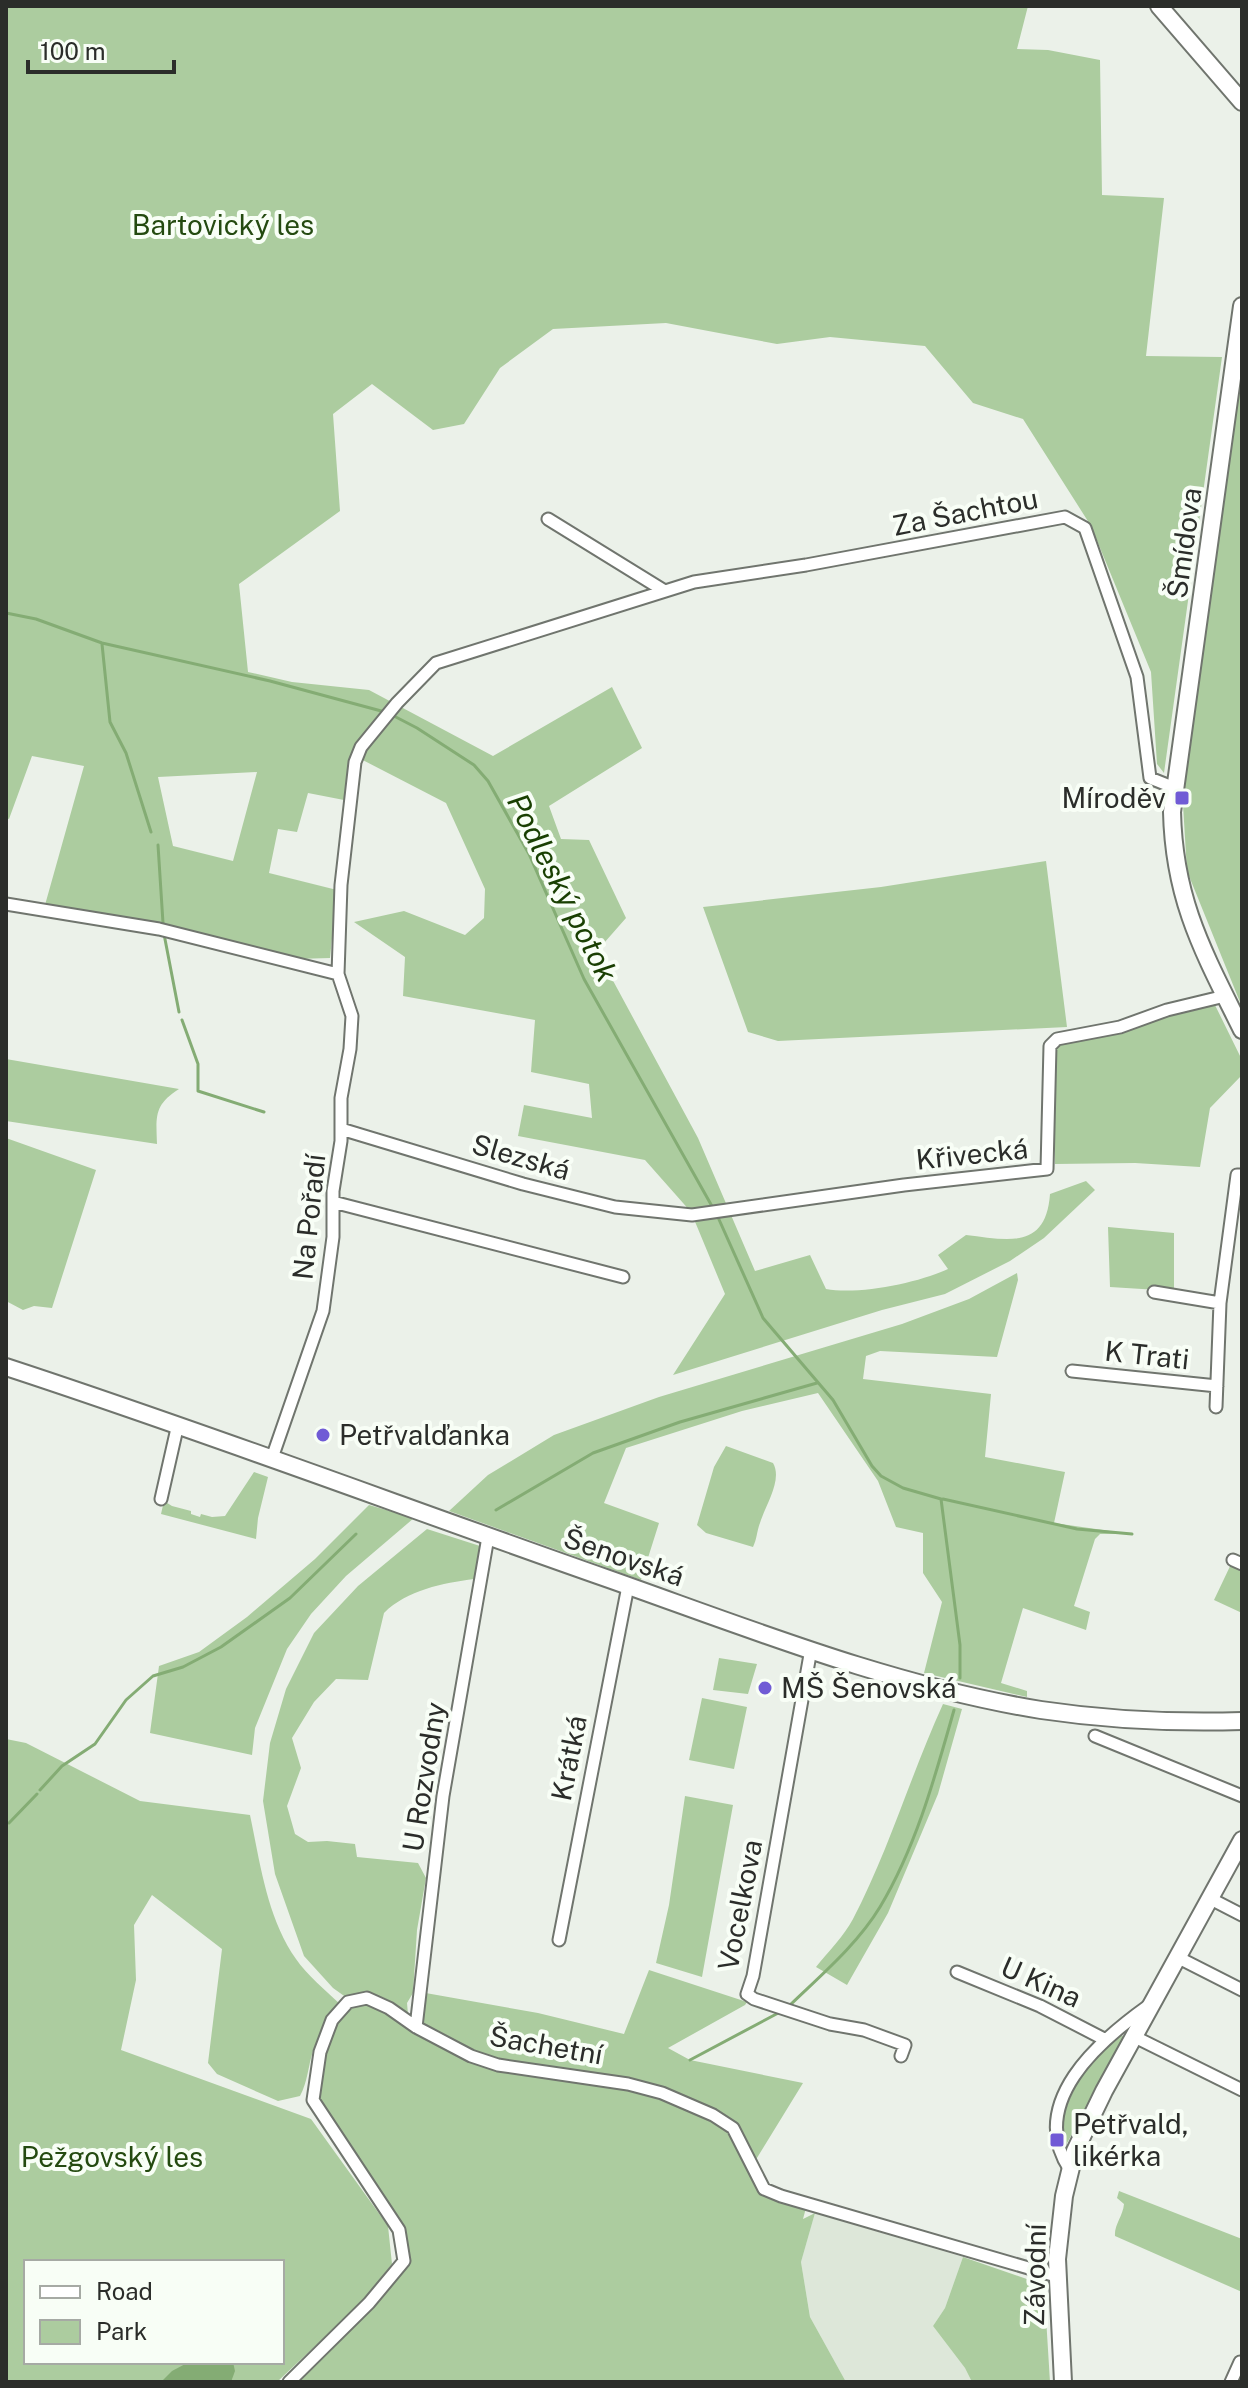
<svg xmlns="http://www.w3.org/2000/svg" width="1248" height="2388" font-family="'Public Sans',sans-serif">
  <style>
    .built { fill: #dde7d9 }
    .green { fill: #accc9f; fill-rule: evenodd }
    .water { fill: #84ac74 }
    .lines { fill: none; stroke-linecap: round; stroke-linejoin: round }
    .stream { stroke: #84ac74; stroke-width: 3 }
    .street-casing { stroke: #70756e; stroke-width: 15 }
    .secondary-casing { stroke: #70756e; stroke-width: 20 }
    .street { stroke: #fff; stroke-width: 11 }
    .secondary { stroke: #fff; stroke-width: 16 }
    .poi-dot { fill: #705bd5; stroke: #f8fef6; stroke-width: 3 }
    .labels { text-anchor: middle; stroke-width: 8; stroke-linejoin: round; paint-order: stroke }
    .park-label { font-size: 28px; fill: #244a10; stroke: #f8fef6 }
    .street-label { font-size: 28px; fill: #2b2d2a; stroke: #f8fef6 }
    .poi-label { font-size: 28px; fill: #2b2d2a; stroke: #f8fef6; text-anchor: start }
    .water-label { font-size: 30px; font-style: italic; fill: #193f02; stroke: #f8fef6 }
  </style>
  <rect width="100%" height="100%" fill="#ebf1e9"/>
  <path class="built" d="M815,2213L963,2257L945,2308L933,2326L965,2368L972,2382H846L810,2317L801,2262Z"/>
  <path class="green" d="M6,6H1028L1017,49L1048,50L1100,60L1102,195L1164,198L1146,356L1222,357L1164,773L1157,764L1151,672L1091,526L1023,419L973,403L925,346L830,337L777,344L666,323L553,329L500,368L464,424L433,430L372,384L333,414L340,511L239,584L248,672L292,682L369,690L493,756L612,687L642,748L549,806L561,839L589,840L626,918L597,951L698,1138L755,1271L810,1255L826,1289C859,1295 918,1283 948,1269L938,1255L966,1235C1008,1240 1046,1250 1050,1194L1086,1181L1095,1190L1044,1238L1010,1261L945,1294L882,1310L673,1375L725,1294L691,1212L645,1160L518,1136L524,1105L592,1118L589,1084L531,1072L535,1020L403,996L405,957L354,922L404,911L465,935L484,918L485,889L446,803L353,755L344,800L308,793L297,832L278,829L269,873L337,890L330,958L296,959L45,905L84,766L32,756L9,819L6,818ZM257,772L233,861L173,846L158,777Z
    M1242,372V1007L1187,871L1182,788L1238,383Z
    M1046,861L1067,1027L778,1041L748,1032L703,907L881,887Z
    M1214,1003L1242,1060V1075L1210,1108L1200,1167L1135,1163L1055,1164V1052L1061,1042Z
    M6,1059L179,1089C154,1105 156,1116 157,1144L6,1121Z
    M6,1138L96,1170L52,1308L34,1306L23,1310L6,1301Z
    M1108,1227L1174,1233V1291L1110,1287Z
    M1017,1273L1018,1280L997,1357L880,1351L866,1356L863,1379L991,1394L985,1457L1065,1472L1054,1523L1131,1534H1100L1095,1539L1074,1606L1090,1612L1086,1630L1023,1608L1001,1683L1027,1691V1697L924,1673L942,1602L923,1573V1533L896,1527L878,1481L818,1393L742,1411L626,1448L604,1503L659,1523L641,1580L449,1511L488,1475L554,1435L659,1397L902,1324L969,1299Z
    M726,1446L773,1463C783,1480 765,1506 760,1523C757,1530 757,1539 753,1547L706,1533L697,1525L714,1467Z
    M254,1472L268,1477L258,1518L256,1539L161,1514L164,1501L172,1506L191,1511V1514L200,1517L201,1514L212,1517L225,1516Z
    M369,1505L414,1518L346,1576L311,1614L287,1649L255,1728L252,1755L150,1733L159,1666L199,1652L247,1617L315,1559Z
    M427,1529L480,1546L474,1579C443,1583 407,1590 384,1613L368,1680L336,1679L314,1702L292,1738L301,1768L287,1806L295,1834L308,1842L327,1841L355,1844L357,1857L418,1863L426,1878L417,1930L413,1993L407,2003L408,2014C384,1996 376,1990 347,1998L333,1988L304,1956L275,1874L263,1801L270,1743L286,1689L314,1633L358,1586Z
    M1233,1560L1242,1564V1613L1214,1600Z
    M719,1658L757,1664L748,1694L713,1690Z
    M702,1698L747,1707L734,1769L689,1760Z
    M943,1704L962,1709L938,1794L888,1913L847,1985L816,1967C828,1952 844,1936 853,1919C889,1850 911,1774 943,1704Z
    M6,1739L26,1743L140,1801L250,1815C260,1862 267,1918 296,1959C307,1975 325,1990 340,2004C328,2019 319,2033 313,2051C308,2066 308,2081 300,2096L278,2101L217,2074L208,2063L222,1949L152,1895L134,1925L136,1980L121,2050L311,2119L388,2226L392,2264L363,2301L277,2382H6ZM26,2262H282V2362H26Z
    M685,1796L733,1805L702,1977L656,1963L669,1905Z
    M649,1970L747,2002L745,2005L668,2048L690,2060L803,2083L752,2166L764,2189L807,2204L803,2219L815,2213L801,2262L810,2317L846,2382H289L404,2260L399,2230L313,2100L320,2052L346,2004L367,1998L416,2026L420,1992L538,2013L624,2034Z
    M1120,2032L1124,2038L1066,2145L1062,2141C1061,2094 1089,2064 1120,2032Z
    M1119,2191L1242,2239V2292L1115,2236C1114,2225 1123,2216 1124,2204L1117,2198Z
    M963,2257L1044,2285L1050,2382H972L965,2368L933,2326L945,2308Z"/>
  <path class="water" d="M189,2362H233L235,2371L231,2382H161L172,2371Z"/>
  <g class="lines">
    <path class="stream" d="M6,613L36,619L102,643L270,681L385,712
      M102,644L110,722L126,753L151,832
      M392,715L417,728L474,765L488,781L529,854L584,979L713,1208
      M158,845L163,923
      M164,934L179,1012
      M182,1020L198,1064V1091L264,1112
      M717,1215L763,1318L833,1400L872,1466L881,1476L903,1488L941,1499L960,1645V1678
      M943,1499L1077,1529L1132,1534
      M496,1510L593,1453L680,1422L817,1383
      M40,1790L62,1766L95,1744L126,1700L153,1676L183,1667L221,1647L290,1598L356,1534
      M9,1823L37,1794
      M788,2007C820,1976 857,1945 880,1907C916,1847 935,1777 954,1710
      M690,2060L782,2011"/>
    <g class="street-casing">
      <path id="street" d="M548,519L663,590
        M6,904L159,929L338,974
        M341,1129L523,1184L615,1207L692,1215L904,1185L1047,1169L1050,1046L1057,1039L1120,1027L1167,1010L1225,996
        M333,1202L623,1277
        M1154,1292L1220,1303
        M1072,1371L1217,1386
        M1216,1407L1220,1303L1237,1175H1242
        M272,1458L323,1311L333,1237V1191L341,1141V1098L350,1049L352,1016L338,974L341,885L355,762L361,747L397,703L436,663L694,582L806,565L1065,517L1085,528L1137,677L1150,778L1175,788
        M161,1499L178,1424
        M1233,1560L1242,1564
        M811,1649L753,1976L747,1994L754,1999L830,2024L864,2030L905,2045L901,2056
        M1095,1736L1242,1796
        M1211,1899L1242,1915
        M559,1940L628,1586
        M1179,1958L1242,1990
        M957,1972L1040,2006L1104,2039
        M416,2027L443,1796L488,1537
        M1135,2037L1242,2090
        M1070,2170C1026,2103 1099,2041 1148,2006
        M289,2382L369,2303L404,2261L399,2230L313,2100L320,2052L332,2020L348,2002L367,1998L389,2008L416,2027L471,2056L498,2065L628,2084L662,2093L713,2115L733,2128L764,2189L781,2196L1056,2276
        M1231,2382L1240,2362"/>
    </g>
    <g class="secondary-casing">
      <path id="secondary" d="M1159,6L1242,102
        M1242,306L1172,812C1174,901 1204,953 1242,1030
        M6,1367C208,1433 406,1508 606,1578C748,1628 892,1686 1041,1710C1108,1720 1175,1723 1242,1721
        M1063,2382L1057,2259L1064,2196L1075,2151L1104,2091L1242,1840"/>
    </g>
    <use href="#street" class="street"/>
    <use href="#secondary" class="secondary"/>
  </g>
  <g class="poi-dot">
    <rect x="1174" y="790" width="16" height="16" rx="4"/>
    <circle cx="323" cy="1435" r="8"/>
    <circle cx="765" cy="1688" r="8"/>
    <rect x="1049" y="2132" width="16" height="16" rx="4"/>
  </g>
  <g class="labels">
    <g class="park-label">
      <text x="223" y="235">Bartovický les</text>
      <text x="112" y="2167">Pežgovský les</text>
    </g>
    <g class="street-label">
      <text transform="translate(965 512) rotate(-11)" y="10">Za Šachtou</text>
      <text transform="translate(1184 543) rotate(-82)" y="10">Šmídova</text>
      <text transform="translate(972 1154) rotate(-6)" y="10">Křivecká</text>
      <text transform="translate(521 1157) rotate(16)" y="10">Slezská</text>
      <text transform="translate(309 1217) rotate(-84)" y="10">Na Pořadí</text>
      <text transform="translate(1147 1355) rotate(6)" y="10">K Trati</text>
      <text transform="translate(624 1557) rotate(19)" y="10">Šenovská</text>
      <text transform="translate(569 1758) rotate(-79)" y="10">Krátká</text>
      <text transform="translate(424 1777) rotate(-81)" y="10">U Rozvodny</text>
      <text transform="translate(740 1905) rotate(-79)" y="10">Vocelkova</text>
      <text transform="translate(1041 1982) rotate(24)" y="10">U Kina</text>
      <text transform="translate(546 2045) rotate(10)" y="10">Šachetní</text>
      <text transform="translate(1035 2275) rotate(-89)" y="10">Závodní</text>
    </g>
    <g class="poi-label">
      <text x="1166" y="808" text-anchor="end">Míroděv</text>
      <text x="339" y="1445">Petřvalďanka</text>
      <text x="781" y="1698">MŠ Šenovská</text>
      <text x="1073" y="2134">Petřvald,<tspan x="1073" dy="32">likérka</tspan></text>
    </g>
    <g class="water-label">
      <text transform="translate(562 888) rotate(63)" y="10">Podleský potok</text>
    </g>
  </g>
  <rect width="1248" height="2388" fill="none" stroke="#2b2d2a" stroke-width="16"/>
  <rect x="24" y="2260" width="260" height="104" fill="#f8fef6" stroke="#a6aaa4" stroke-width="2"/>
  <rect x="40" y="2286" width="40" height="12" fill="#ffffff" stroke="#a6aaa4" stroke-width="2"/>
  <text x="96" y="2300" font-size="24" fill="#2b2d2a">Road</text>
  <rect x="40" y="2320" width="40" height="24" fill="#accc9f" stroke="#a6aaa4" stroke-width="2"/>
  <text x="96" y="2340" font-size="24" fill="#2b2d2a">Park</text>
  <path d="M28 60v12h146v-12" fill="none" stroke="#2b2d2a" stroke-width="4"/>
  <text x="40" y="60" font-size="24" fill="#2b2d2a" stroke="#f8fef6" stroke-width="6" paint-order="stroke">100 m</text>
</svg>
